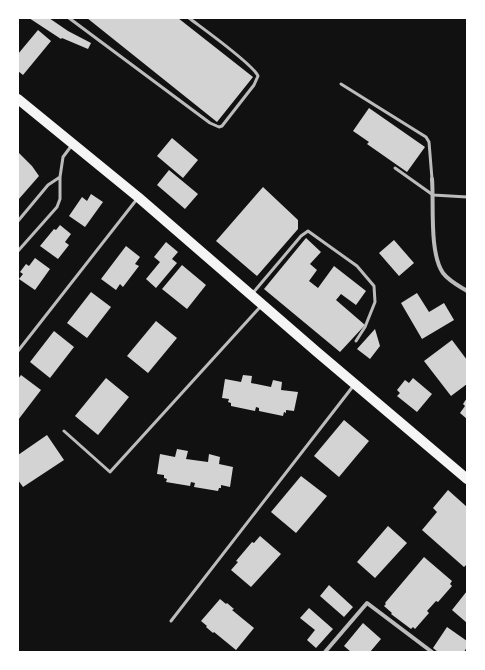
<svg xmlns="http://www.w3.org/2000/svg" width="485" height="670" font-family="'Roboto Condensed',sans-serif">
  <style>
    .building { fill: #d3d3d3 }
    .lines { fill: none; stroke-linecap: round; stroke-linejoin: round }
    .service { stroke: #bcbcbc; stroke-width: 3 }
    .minor { stroke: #bcbcbc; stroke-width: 4 }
    .primary { stroke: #f5f5f5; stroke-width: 10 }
  </style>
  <rect width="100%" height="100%" fill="#111"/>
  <path class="building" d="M29,18H49L68,31L91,43L88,49L62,38L61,39Z
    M87,18H178L253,77L217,122Z
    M38,30L51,41L23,75L18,71V54Z
    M369,108L425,147L407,172L367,144L369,142L353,131Z
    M172,138L198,160L183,178L157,156Z
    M18,152L32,166L39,176L18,200Z
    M169,170L198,194L185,209L157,185Z
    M263,187L298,220V229L257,276L216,241Z
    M91,194L103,202L85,227L69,216L82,197L87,201Z
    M60,225L71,234L65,242L69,245L58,259L40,246L54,229L56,230Z
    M306,238L321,252L310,264L317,270L309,281L318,288L334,266L366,291L356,305L341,294L336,300L365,325L340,352L264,289Z
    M394,240L414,263L399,276L379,253Z
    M166,242L178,252L172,259L177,263L156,288L146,279L160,262L154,257Z
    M126,246L140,257L135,264L139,266L123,287L120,284L116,290L101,279Z
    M35,258L50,269L35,290L19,279L23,274L20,272L26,264L29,266Z
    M182,265L206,285L187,309L162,289Z
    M91,292L111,307L87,338L67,323Z
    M417,293L429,312L444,303L454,320L422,339L401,303Z
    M156,321L177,338L148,373L127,356Z
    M375,329L380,346L370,359L357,349Z
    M54,331L74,347L50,378L30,362Z
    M452,340L467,360V384L451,396L424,361Z
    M21,375L41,390L18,420V379Z
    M243,375L252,376L251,383L271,387L273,380L282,382L281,390L298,392L294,411L286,410V413L284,412L283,416L259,411V408L256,407L255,411L231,406V403L228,402L229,399L222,398L225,379L241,382Z
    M106,378L129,397L98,435L75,416Z
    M413,378L432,394L417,412L397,396L400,393L397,390L405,380L409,383Z
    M467,398V419L460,413L465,406L463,404Z
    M344,420L369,441L339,477L314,456Z
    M47,435L64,460L23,487L18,480V455Z
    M177,449L188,451L186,459L208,462L209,454L220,457L219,464L233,467L230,487L221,485V488H219L218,491L194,487L195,483L191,482L190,486L166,482L167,479L164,478V475L157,474L160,454L175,457Z
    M301,476L327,496L296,533L271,512Z
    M448,490L467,507V564L464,567L422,530L437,512L433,508Z
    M388,526L407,543L375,578L357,562Z
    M260,536L281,554L251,587L231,570L238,562L236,561L252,542L254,543Z
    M424,557L452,581L450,584L452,586L438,602L436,601L427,611L429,613L415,629L413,627L411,629L391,614L392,613L384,606L386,604L385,603Z
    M329,585L353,607L344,617L320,596Z
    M467,591V623L452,610Z
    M220,599L226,604L227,603L234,609L232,610L254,628L236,650L214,632L213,633L206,627L207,626L201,621Z
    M309,608L333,629L316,648L307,640L315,630L300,618Z
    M363,623L381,639L370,652H351L344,646Z
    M447,627L467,641V647L464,652H438L433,648Z"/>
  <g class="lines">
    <path class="service" d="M69,18L210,123L219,127L222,126L254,85L258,76C253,64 202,28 189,18
      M341,84L426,137L429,142L432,179
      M395,168L433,195L467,197
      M18,221L48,185L60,177L63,157L72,145
      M18,251L57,207L60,199V177
      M252,294L301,236L308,231L357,266L374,286L375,302L365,327L356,341
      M18,351L137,199
      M64,431L110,472L261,306
      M171,621L354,385"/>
    <path class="minor" d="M432,179C434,204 429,253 443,273C449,281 459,286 467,291
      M325,652L367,603L432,652"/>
    <path class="primary" d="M18,99L138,197L317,352L467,479"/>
  </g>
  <rect width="485" height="670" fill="none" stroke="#ffffff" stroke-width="38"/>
</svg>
